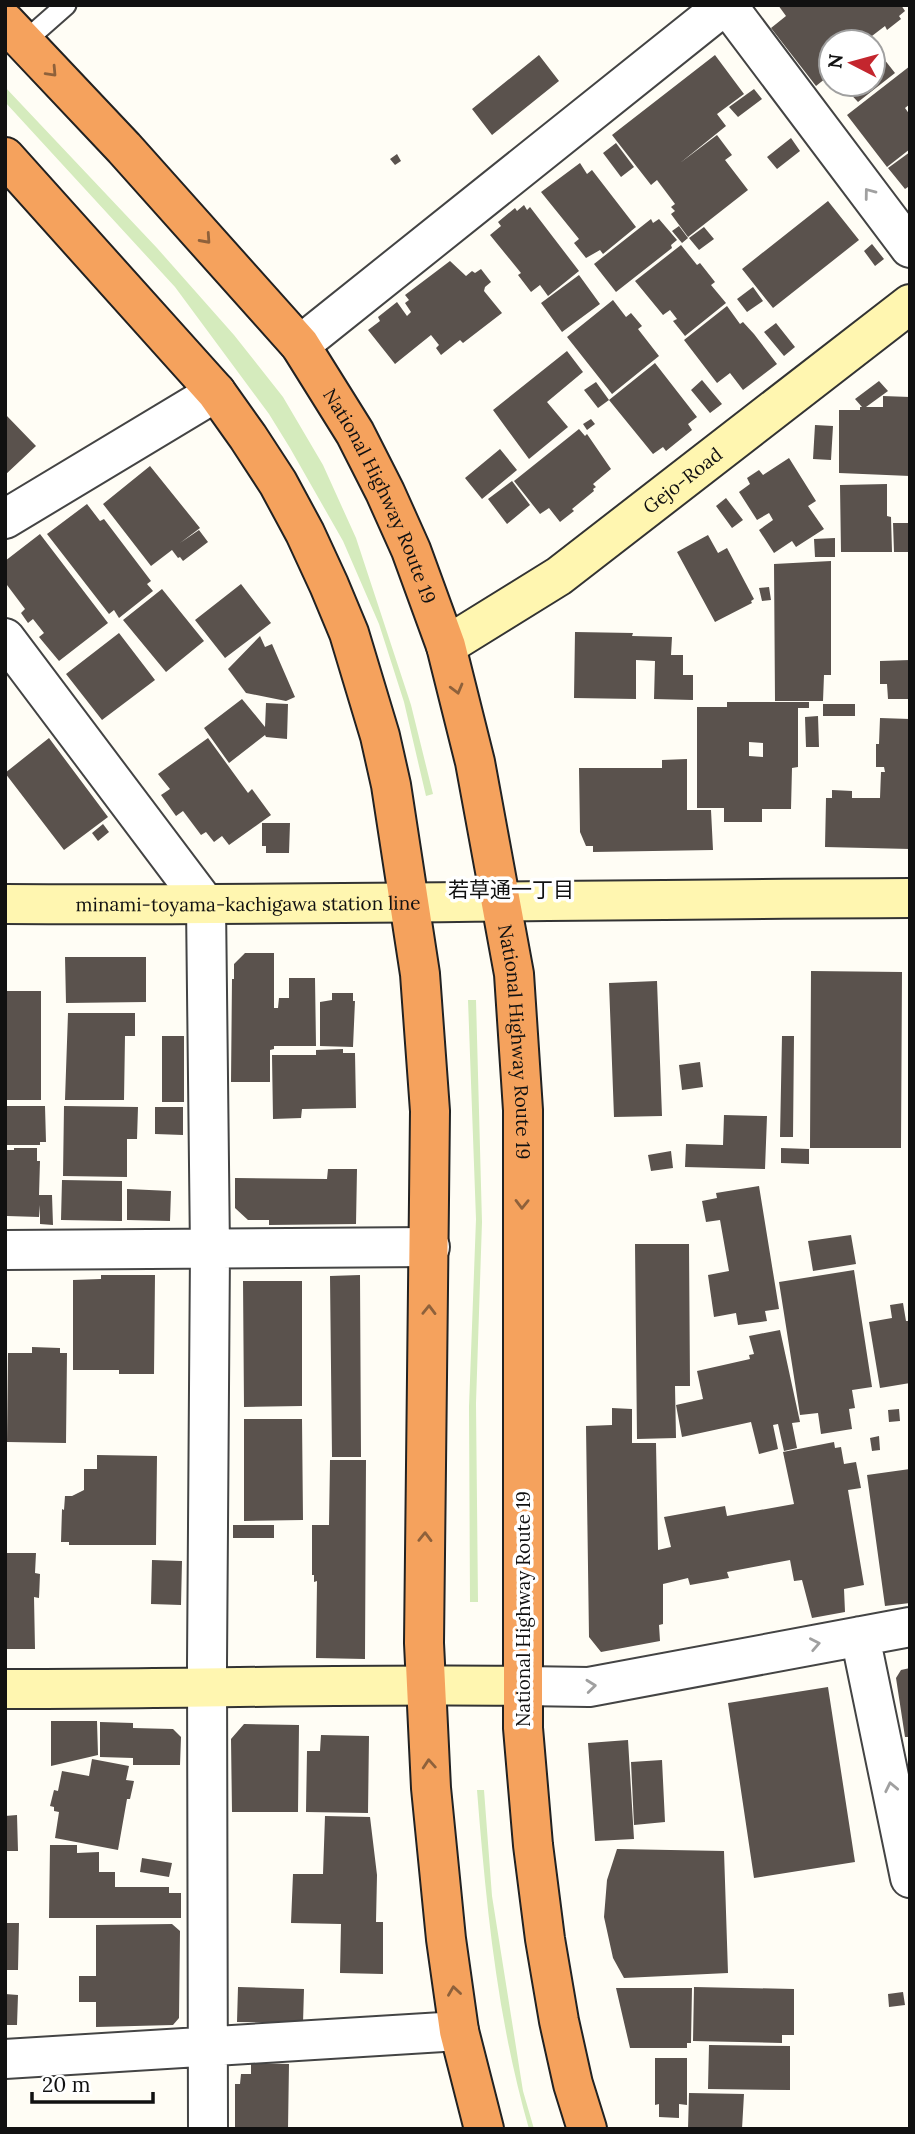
<svg xmlns="http://www.w3.org/2000/svg" width="915" height="2134" font-family="Lora,'Noto Sans JP',serif">
  <style>
    .green { fill: #d5ebbd }
    .building { fill: #5a524d; fill-rule: evenodd }
    .lines { fill: none; stroke-linecap: round; stroke-linejoin: round }
    .lane-casing { stroke: #444; stroke-width: 23 }
    .street-casing { stroke: #444; stroke-width: 42 }
    .secondary-casing { stroke: #333; stroke-width: 42 }
    .highway-casing { stroke: #222; stroke-width: 42 }
    .lane { stroke: #fff; stroke-width: 19 }
    .street { stroke: #fff; stroke-width: 38 }
    .secondary { stroke: #fff6b0; stroke-width: 38 }
    .highway { stroke: #f5a25d; stroke-width: 38 }
    .oneway { stroke: #8e613b }
    .oneway2 { stroke: #a0a0a0 }
    .labels { text-anchor: middle; stroke-width: 7; stroke-linejoin: round; paint-order: stroke }
    .street-label { font-size: 19px; fill: #111; stroke: #fff }
    .neighbourhood-label { font-size: 21px; fill: #111; stroke: #fff }
  </style>
  <rect width="100%" height="100%" fill="#fffdf5"/>
  <path class="green" d="M5,87L157,248L234,335L283,397L323,465L356,538L411,705L433,794L426,796L404,702L379,624L343,541L290,448L269,414L175,287L5,102Z
    M468,1000H476L482,1222L476,1403L478,1602H470L469,1407L476,1219Z
    M477,1790H484L492,1896L523,2091L534,2129H529C497,2018 486,1904 477,1790Z"/>
  <path class="building" d="M778,5H901L905,11L899,16L901,19L887,30L885,26L868,39L871,42H831V74L816,86L771,28L786,16Z
    M873,45L895,73L858,102L841,84H873Z
    M539,55L559,81L492,135L472,109Z
    M715,55L744,94L717,114L726,126L680,163L717,135L732,155L725,160L748,190L688,237L671,214L675,211L671,207L675,204L657,180L651,185L612,135Z
    M910,66V104L905,108L910,115V149L887,167L847,115Z
    M754,89L762,99L738,117L729,107Z
    M791,138L800,151L777,169L767,157Z
    M616,143L634,167L621,177L603,153Z
    M910,152V190L908,187L905,189L888,168Z
    M397,154L401,161L395,165L390,159Z
    M580,163L587,174L592,170L636,227L603,254L600,250L586,258L574,243L579,239L541,192Z
    M828,201L859,240L773,308L742,269Z
    M524,205L527,210L530,207L579,271L548,296L540,285L531,292L518,275L521,273L490,235L501,226L498,222L515,208L517,211Z
    M651,219L653,223L659,219L677,240L671,245L672,248L616,292L594,264Z
    M679,226L688,238L682,243L672,231Z
    M704,227L714,239L699,250L689,238Z
    M872,244L884,259L875,266L864,251Z
    M681,245L697,265L700,263L715,282L711,285L726,303L685,336L673,321L677,319L670,310L663,315L635,281Z
    M450,261L466,276L472,271L475,273L481,269L491,282L485,287L484,291L502,313L463,343L460,340L441,355L436,348L439,345L431,335L395,364L368,330L380,321L378,317L397,302L407,316L411,312L405,303L409,300L405,295Z
    M579,275L600,304L562,332L541,303Z
    M753,287L763,301L747,312L737,299Z
    M613,300L626,317L631,313L642,326L638,329L659,356L612,394L567,337Z
    M727,306L740,324L743,322L754,334L777,364L743,390L730,373L717,383L684,340Z
    M776,323L795,347L784,356L764,332Z
    M567,351L583,372L547,402L568,427L529,459L493,410Z
    M655,363L697,417L688,424L692,430L666,451L663,447L653,454L609,400L598,408L584,390L596,382L609,400Z
    M702,380L722,404L710,413L691,390Z
    M879,381L888,391L866,407H883V396L910,397V476L839,473V410H860V407H862L855,399Z
    M5,414L36,446L5,475Z
    M591,419L595,424L587,430L583,424Z
    M815,425L833,426L831,460L813,459Z
    M579,429L585,436L587,434L611,469L593,484L596,487L593,489L594,491L572,509L574,511L560,522L549,508L540,514L514,481Z
    M500,449L517,470L482,499L465,478Z
    M789,458L816,501L808,506L824,529L796,547L792,541L774,553L759,530L773,520L769,513L757,520L739,492L750,484L747,478L759,470L763,475Z
    M150,466L200,528L180,543L199,530L208,542L183,561L180,557L178,558L172,550L151,566L103,504Z
    M512,481L530,505L507,524L488,499Z
    M887,484V516L891,517L892,552H841L840,485Z
    M726,498L743,520L732,528L716,506Z
    M87,504L100,521L104,519L151,581L147,584L153,591L119,618L114,610L109,614L47,534Z
    M893,523H910V552H894Z
    M40,534L108,623L59,661L39,637L44,633L33,619L28,623L21,613L25,609L7,585L5,586V561Z
    M708,535L718,553L727,548L754,599L751,601L752,603L715,622L677,552Z
    M835,538V557H815L814,539Z
    M831,561V675H824L823,701H775L774,564Z
    M241,584L271,623L225,658L195,620Z
    M769,587L771,600L762,601L759,588Z
    M162,589L204,641L166,672L123,620Z
    M575,632L633,633L632,636L672,637L671,655H683V675H693V700L654,699L655,661L636,660V699L574,698Z
    M119,633L155,680L102,720L66,674Z
    M260,636L265,647L272,644L295,697L286,701L246,693L228,669Z
    M910,660V699H888L887,684H880V661Z
    M242,699L265,727L266,703L288,704L287,739L266,737L265,735L229,763L204,728Z
    M727,702H809V708H798V767L792,768L791,809H762V822H724V808H697V707H727ZM749,742L763,743V757L749,756Z
    M823,704H855V716H823Z
    M818,716L819,747H806L805,717Z
    M880,718L910,719V849L825,847L826,798H832V790L852,791V798H880L881,772H885L884,767H876V744H879Z
    M49,738L108,817L64,850L5,773Z
    M208,738L248,793L252,789L271,815L229,845L222,836L214,842L206,832L201,835L183,811L176,816L161,795L170,789L158,774Z
    M687,759V810H711L713,850L593,852V846H586L580,832L579,768H662V760Z
    M262,823H290L289,853H266V846H262Z
    M103,824L109,832L98,841L92,833Z
    M245,953H274V1008H278L279,998H289V978H315L316,1046H274V1049L270,1050V1082H231L232,979H234V964Z
    M65,957H146V1002L66,1003Z
    M811,971L902,972L901,1148H810Z
    M657,981L662,1116L614,1117L609,983Z
    M5,991H41V1100H5Z
    M332,993H353V1001H355L353,1047L320,1046V1002L332,1000Z
    M68,1013H135V1036H125L124,1100H65Z
    M162,1036H184V1102H162Z
    M782,1036H794L793,1137H780Z
    M343,1049V1053H355L356,1108L302,1109L301,1118L273,1119L272,1055H316V1050Z
    M700,1062L703,1087L682,1090L679,1065Z
    M5,1106H45L46,1142H40V1145H5Z
    M64,1106L138,1107L137,1139H127V1177L63,1176Z
    M155,1107H183V1135L155,1134Z
    M724,1115L767,1116L765,1169L685,1167L686,1144L723,1145Z
    M14,1148H37V1161H40L39,1195H52L53,1225L40,1224V1205L39,1217L7,1216L5,1161L7,1150H14Z
    M781,1148L809,1149V1164L781,1163Z
    M671,1151L673,1168L651,1171L648,1155Z
    M328,1169H357L356,1224L269,1225V1220H248L235,1208V1178L327,1179Z
    M62,1180L122,1181V1221L61,1220Z
    M759,1186L779,1309L765,1311L767,1321L738,1325L736,1313L714,1317L708,1275L729,1271L720,1220L706,1222L702,1201L717,1198L716,1193Z
    M127,1189L171,1191L170,1221L127,1220Z
    M851,1235L856,1264L813,1271L808,1241Z
    M635,1244H689L690,1386H675L676,1438L637,1439Z
    M854,1270L872,1387L852,1390L855,1408L849,1409L852,1429L821,1434L818,1413L800,1415L779,1282Z
    M101,1275H155L154,1374H119V1370H73V1280L101,1279Z
    M360,1275L361,1457H332L330,1276Z
    M243,1281H302V1406L244,1407Z
    M903,1303L906,1321H910V1383L880,1388L869,1322L892,1318L890,1305Z
    M780,1330L800,1422L792,1423L797,1448L784,1451L778,1424L773,1425L778,1449L759,1454L751,1422L682,1437L676,1405L703,1399L697,1371L750,1359L749,1355L754,1354L749,1336Z
    M32,1347L60,1348V1353H67L66,1443L7,1442L8,1353H32Z
    M612,1408L632,1409V1443H656L658,1550L671,1547L664,1517L725,1506L727,1516L794,1504L783,1452L834,1442L835,1448L841,1447L844,1464L856,1462L861,1488L848,1490L864,1585L844,1589L845,1612L812,1618L802,1580L794,1581L790,1560L727,1572L729,1578L690,1585L688,1578L663,1584V1624L659,1625L660,1641L601,1652L589,1637L586,1426L612,1425Z
    M899,1409L900,1421L889,1422L888,1410Z
    M244,1419H302L303,1520L244,1521Z
    M879,1436L880,1450L872,1451L870,1438Z
    M97,1455L157,1456L156,1545H69V1542H61L62,1509L64,1510L65,1496H72L84,1490V1469H97Z
    M330,1460H366L365,1659L316,1658L317,1581L314,1582V1575H312V1525H329Z
    M910,1469V1603L885,1606L867,1475Z
    M233,1525H274V1538H233Z
    M5,1553H36L35,1573L40,1574L39,1598L34,1597L35,1649H5Z
    M152,1560L182,1561L181,1605L151,1604Z
    M910,1668V1737H905L896,1678L901,1670Z
    M828,1687L855,1862L754,1878L728,1703Z
    M51,1721H97L98,1755L51,1766Z
    M100,1722L133,1723V1728L173,1729L181,1737L180,1765H133V1758L100,1757Z
    M244,1724L299,1725L298,1812H232L231,1739Z
    M321,1735L369,1736L368,1813L306,1812L307,1751H320Z
    M628,1740L634,1839L595,1841L588,1743Z
    M92,1759L129,1766L126,1780L134,1781L130,1799H127L118,1850L55,1838L59,1812L54,1811V1807L50,1806L54,1790L58,1791L62,1771L89,1776Z
    M662,1760L665,1822L634,1825L631,1762Z
    M17,1815L18,1851H5V1816Z
    M325,1816L370,1817L377,1875L376,1922H383V1974L340,1973L341,1924L291,1923L293,1874H323Z
    M50,1845H77V1853L99,1852V1872H115V1887H169V1893H181V1918H49Z
    M617,1849L724,1851L728,1973L624,1978L613,1958L604,1917L607,1880Z
    M142,1858L172,1863L169,1877L140,1872Z
    M5,1923H19L18,1970H5Z
    M172,1924L180,1931L179,2018L173,2025L96,2027V2002H79V1976H96V1925Z
    M238,1987L304,1989L303,2023L237,2022Z
    M694,1987L794,1989V2035H782V2043L693,2041Z
    M616,1988H692L691,2043H687V2048H630Z
    M903,1992L905,2005L889,2007L888,1994Z
    M5,1994L18,1995L17,2025H5Z
    M709,2045L790,2046V2090L708,2089Z
    M655,2058H687V2105L679,2104V2118L659,2117V2104L655,2105Z
    M251,2063L289,2064L288,2129H235V2084H240L241,2074H251Z
    M689,2093L744,2094L742,2129H688Z"/>
  <g class="lines">
    <g class="lane-casing">
      <path id="lane" d="M24,42L66,5"/>
    </g>
    <g class="street-casing">
      <path id="street" d="M727,5L910,248
        M300,345L725,5
        M5,519L216,392
        M5,638L206,905L210,1250L207,1665L208,2129
        M5,1250L430,1247
        M860,1636L910,1878
        M523,1686L589,1687L910,1627
        M5,2059L459,2031"/>
    </g>
    <g class="secondary-casing">
      <g id="secondary">
        <path id="s1" d="M446,646L559,576L910,304"/>
        <path id="s2" d="M5,904C307,906 608,899 910,898"/>
        <path d="M5,1689C178,1689 351,1684 523,1686"/>
      </g>
    </g>
    <g class="highway-casing">
      <g id="highway">
        <path id="s3" d="M5,22L124,148L300,345L355,433L385,492L411,550L446,646L475,762L514,974L523,1110V1728L533,1845L545,1939L559,2021L573,2084L587,2129"/>
        <path d="M5,157L216,392L248,437L278,483L305,533L329,585L349,633L380,736L391,785L420,974L430,1111L424,1643L431,1788L446,1939L459,2031L484,2129"/>
      </g>
    </g>
    <use href="#lane" class="lane"/>
    <use href="#street" class="street"/>
    <use href="#secondary" class="secondary"/>
    <use href="#highway" class="highway"/>
  </g>
  <defs><path id="oneway-chevron" d="M-2-3.5L2.5 0L-2 3.5" fill="none" stroke-width="1.6" stroke-linecap="round" stroke-linejoin="round" transform="scale(1.75)"/></defs>
  <g class="oneway">
    <use href="#oneway-chevron" transform="translate(52 72) rotate(47)"/>
    <use href="#oneway-chevron" transform="translate(206 239) rotate(48)"/>
    <use href="#oneway-chevron" transform="translate(457 689) rotate(75)"/>
    <use href="#oneway-chevron" transform="translate(522 1204) rotate(91)"/>
    <use href="#oneway-chevron" transform="translate(429 1310) rotate(-89)"/>
    <use href="#oneway-chevron" transform="translate(425 1537) rotate(-89)"/>
    <use href="#oneway-chevron" transform="translate(429 1764) rotate(-94)"/>
    <use href="#oneway-chevron" transform="translate(454 1991) rotate(-98)"/>
  </g>
  <g class="oneway2">
    <use href="#oneway-chevron" transform="translate(869 193) rotate(-127)"/>
    <use href="#oneway-chevron" transform="translate(815 1644) rotate(-11)"/>
    <use href="#oneway-chevron" transform="translate(591 1686) rotate(-6)"/>
    <use href="#oneway-chevron" transform="translate(891 1787) rotate(-102)"/>
  </g>
  <g class="labels">
    <g class="street-label">
      <text dy="7" stroke="none"><textPath href="#s1" startOffset="289">Gejo-Road</textPath></text>
      <text dy="7" stroke="none"><textPath href="#s3" startOffset="609">National Highway Route 19</textPath></text>
      <text dy="7" stroke="none"><textPath href="#s2" startOffset="243">minami-toyama-kachigawa station line</textPath></text>
      <text dy="7" stroke="none"><textPath href="#s3" startOffset="1176">National Highway Route 19</textPath></text>
      <text transform="translate(523 1609) rotate(-90)" y="7">National Highway Route 19</text>
    </g>
    <g class="neighbourhood-label">
      <text x="511" y="897">若草通一丁目</text>
    </g>
  </g>
  <rect width="915" height="2134" fill="none" stroke="#111111" stroke-width="14"/>
  <g transform="translate(852 63) rotate(276)"><circle r="33" fill="#ffffff" stroke="#a0a0a0" stroke-width="2"/>
  <path d="M0-5L12 26L0 18L-12 26Z" fill="#c4262e"/>
  <text y="-10" font-size="19" font-weight="bold" text-anchor="middle" fill="#111111">N</text>
  </g>
  <path d="M32 2092v10h121v-10" fill="none" stroke="#111111" stroke-width="3.5"/>
  <text x="42" y="2092" font-size="21" fill="#111111" stroke="#ffffff" stroke-width="5" paint-order="stroke">20 m</text>
</svg>
